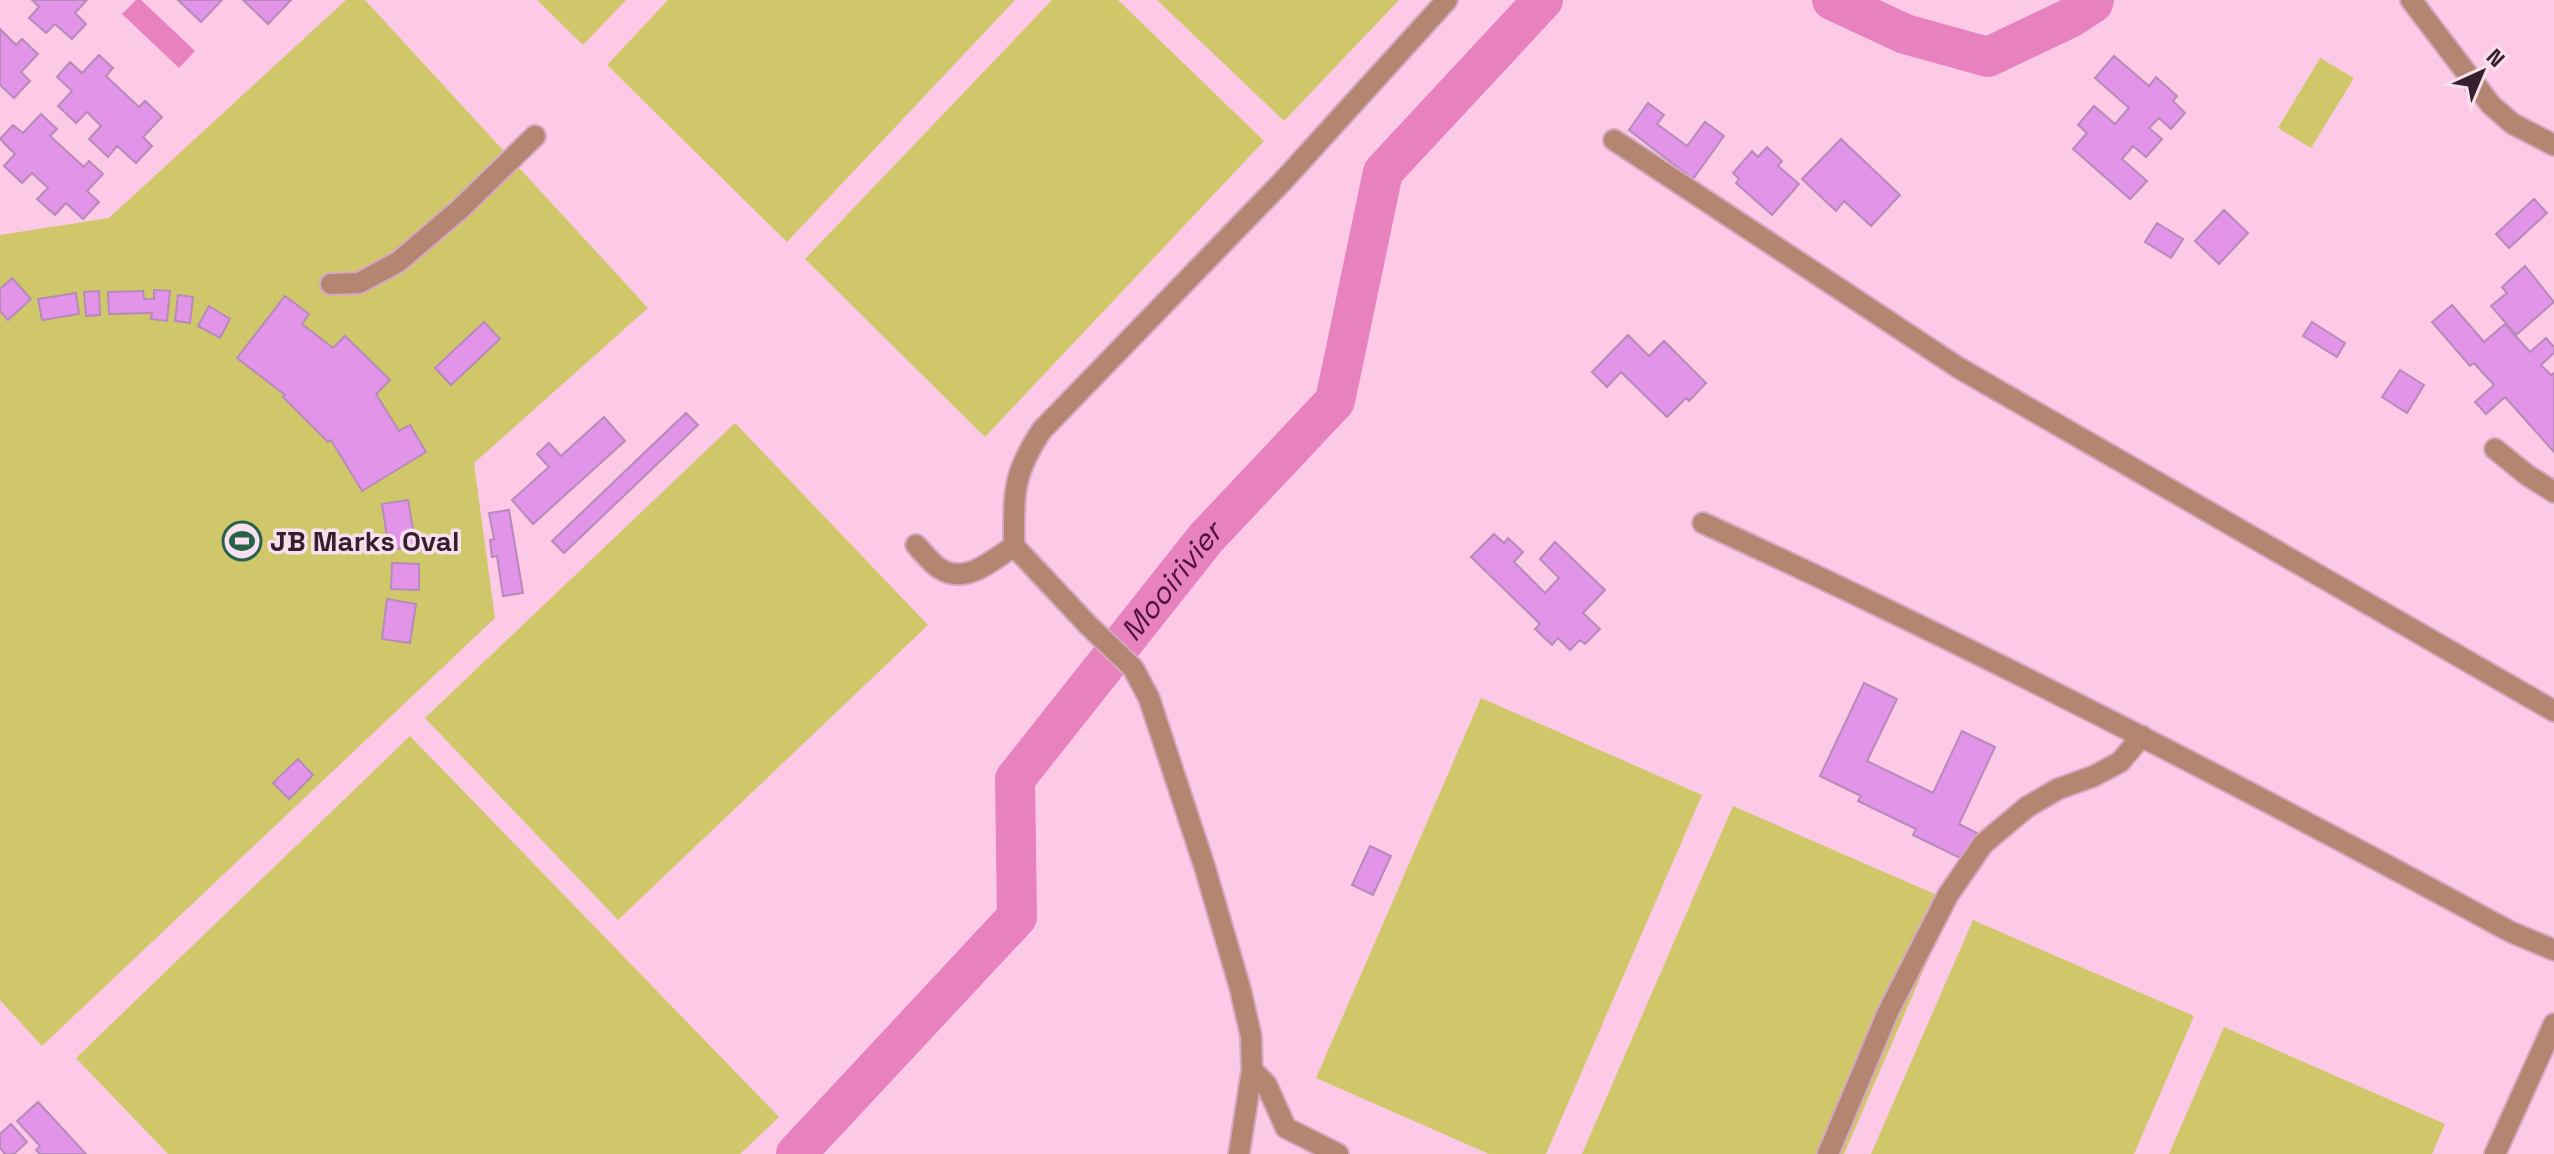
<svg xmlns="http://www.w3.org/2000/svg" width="2554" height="1154" font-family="'Space Grotesk',sans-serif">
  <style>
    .green { fill: #d0c76b }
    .water { fill: #e782bf }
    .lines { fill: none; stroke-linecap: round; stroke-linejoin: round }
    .river { stroke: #e782bf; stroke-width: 40 }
    .building { fill: #e294e9; stroke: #b68ab9; stroke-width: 2 }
    .minor-casing { stroke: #d5a8c1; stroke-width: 24 }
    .minor { stroke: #b48672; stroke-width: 20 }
    .labels { text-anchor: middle; stroke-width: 7; stroke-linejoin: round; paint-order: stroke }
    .poi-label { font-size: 28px; font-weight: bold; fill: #37202e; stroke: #f9e0ee; text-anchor: start }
    .water-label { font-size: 30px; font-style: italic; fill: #4f103b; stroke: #f9e0ee }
  </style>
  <rect width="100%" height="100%" fill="#fccae6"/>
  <path class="green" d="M346,0H365L648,308L474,463L495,618L42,1046L0,1000V235L109,218Z
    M537,0H626L583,45Z
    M668,0H1015L787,242L607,65Z
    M1052,0H1118L1264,141L985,437L805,259Z
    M1157,0H1399L1284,121Z
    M2320,58L2354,78L2311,148L2278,128Z
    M735,423L928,625L618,920L425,718Z
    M1481,698L1702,795L1546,1154H1489L1316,1078Z
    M410,736L779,1117L740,1154H168L76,1058Z
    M1733,806L1953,902L1844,1154H1582Z
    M1973,920L2194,1016L2134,1154H1871Z
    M2224,1027L2445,1124L2432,1154H2169Z"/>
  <path class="water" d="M136,0H141L195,51L179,68L122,14Z"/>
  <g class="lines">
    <g class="river">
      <path d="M1832,0L1905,34L1988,57L2070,18L2093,3L2094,0"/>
      <path id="s1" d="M796,1154L1017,917L1015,779L1206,538L1335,401L1383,172L1543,0"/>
    </g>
  </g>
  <path class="building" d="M32,0H87L75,13L86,24L72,39L55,24L46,33L29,18L39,7Z
    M178,0H222L201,22Z
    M243,0H291L268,24Z
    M0,29L16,45L22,39L38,54L21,72L30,81L14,98L0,85Z
    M99,55L113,68L106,76L139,107L145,101L162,117L143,137L152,146L136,163L117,146L108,157L89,139L101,126L87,112L76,123L58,106L72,91L57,77L70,62L82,73Z
    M2114,56L2149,86L2156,77L2177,96L2173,101L2185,113L2171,129L2159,118L2149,128L2162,139L2146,157L2133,146L2122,159L2147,181L2130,199L2073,149L2087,133L2078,125L2094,106L2115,124L2129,108L2095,78Z
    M1648,103L1664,115L1657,124L1687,146L1705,122L1724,136L1693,179L1629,130Z
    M41,114L57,129L50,136L84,167L89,161L103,174L87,191L99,202L83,219L66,203L55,215L37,199L48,188L32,173L22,183L4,166L15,154L0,139L13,125L23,133Z
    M1841,139L1900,195L1871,226L1844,201L1836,211L1802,179Z
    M1767,147L1782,161L1778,166L1799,184L1772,215L1736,183L1739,179L1733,173L1752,151L1758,157Z
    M2534,199L2547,213L2509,248L2496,234Z
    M2224,210L2248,233L2219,264L2195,241Z
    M2157,223L2183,239L2171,258L2145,242Z
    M2525,266L2554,302L2516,335L2491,306L2507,293L2502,287Z
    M12,278L31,299L8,320L0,311V289Z
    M154,290L170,291L167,321L151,319L152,313L109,314L108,292L143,291L144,299H154Z
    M99,291L100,315L86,316L84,292Z
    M76,293L79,314L42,320L38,299Z
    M178,295L193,297L190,323L175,321Z
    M285,296L309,314L302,324L333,348L345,336L390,380L376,394L399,431L410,425L426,452L362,491L331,440L328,442L283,397L285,395L237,358Z
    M2452,305L2484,342L2505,324L2530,352L2546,338L2554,347V353L2541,365L2551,375L2554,373V452L2505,397L2486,414L2475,402L2494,385L2474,363L2470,366L2432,322Z
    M209,306L230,319L220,338L198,326Z
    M484,322L500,339L451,385L435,368Z
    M2312,322L2345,343L2337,357L2303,336Z
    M1628,335L1649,356L1664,341L1706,383L1689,401L1686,398L1667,417L1621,372L1607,387L1592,372Z
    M2400,370L2424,385L2407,413L2382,397Z
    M686,413L698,425L564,553L552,541Z
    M604,417L625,441L533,524L512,500L549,467L537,454L549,443L561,456Z
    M408,500L416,546L389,550L382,504Z
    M509,510L523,593L503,596L497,556L492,557L490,540L494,539L489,513Z
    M1494,534L1504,543L1508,538L1523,552L1514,562L1545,593L1559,578L1540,559L1555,542L1605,590L1583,613L1600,629L1585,644L1580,640L1570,650L1558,638L1552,645L1535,629L1540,624L1471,557Z
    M392,563L419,564V590L391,589Z
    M387,599L416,604L410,643L382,639Z
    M1864,683L1897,699L1867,761L1933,793L1962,731L1995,747L1959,824L1977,833L1964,860L1913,835L1916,829L1858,801L1861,796L1820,776Z
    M298,759L313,775L289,799L273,783Z
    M1370,846L1391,856L1373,895L1352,885Z
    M38,1102L86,1154H40L36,1150L40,1146L17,1121Z
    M11,1124L27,1142L14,1154H5L0,1148V1134Z"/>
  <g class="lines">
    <g class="minor-casing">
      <path id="minor" d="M2411,0L2491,105L2513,124L2554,145
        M1614,140L1959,368L2554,711
        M331,284L359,283L398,262L460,209L535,136
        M2495,449L2527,475L2554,492
        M1703,523C1978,649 2246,788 2511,932L2554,950
        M916,545C923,552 930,562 939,568C965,586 993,560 1014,546L1089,626L1133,668L1149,698L1205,868L1240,988L1251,1036L1252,1070L1239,1154
        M1014,546C1014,493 1012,475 1042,430L1283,181L1447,0
        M1252,1070L1266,1084L1286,1128L1338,1154
        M1828,1154L1888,1012L1948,895L1983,844L2027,807L2058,789L2094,776L2120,762L2142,736
        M2495,1154L2554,1024"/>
    </g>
    <use href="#minor" class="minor"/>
  </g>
  <defs>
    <g id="stadium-ring" transform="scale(2)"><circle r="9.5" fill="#f9e0ee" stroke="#29624b" stroke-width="1.5"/><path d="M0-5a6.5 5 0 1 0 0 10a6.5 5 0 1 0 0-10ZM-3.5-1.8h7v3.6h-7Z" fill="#29624b"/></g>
  </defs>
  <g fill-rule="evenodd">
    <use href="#stadium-ring" x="242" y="541"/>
  </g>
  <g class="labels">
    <g class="poi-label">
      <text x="270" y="551">JB Marks Oval</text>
    </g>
    <g class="water-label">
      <text dy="10" stroke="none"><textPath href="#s1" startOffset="714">Mooirivier</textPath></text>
    </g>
  </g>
  <g transform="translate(2482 72) rotate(44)" stroke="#f9e0ee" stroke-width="6" paint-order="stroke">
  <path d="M0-6L14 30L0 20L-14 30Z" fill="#37202e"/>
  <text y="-12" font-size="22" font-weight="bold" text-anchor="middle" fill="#37202e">N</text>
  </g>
</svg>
